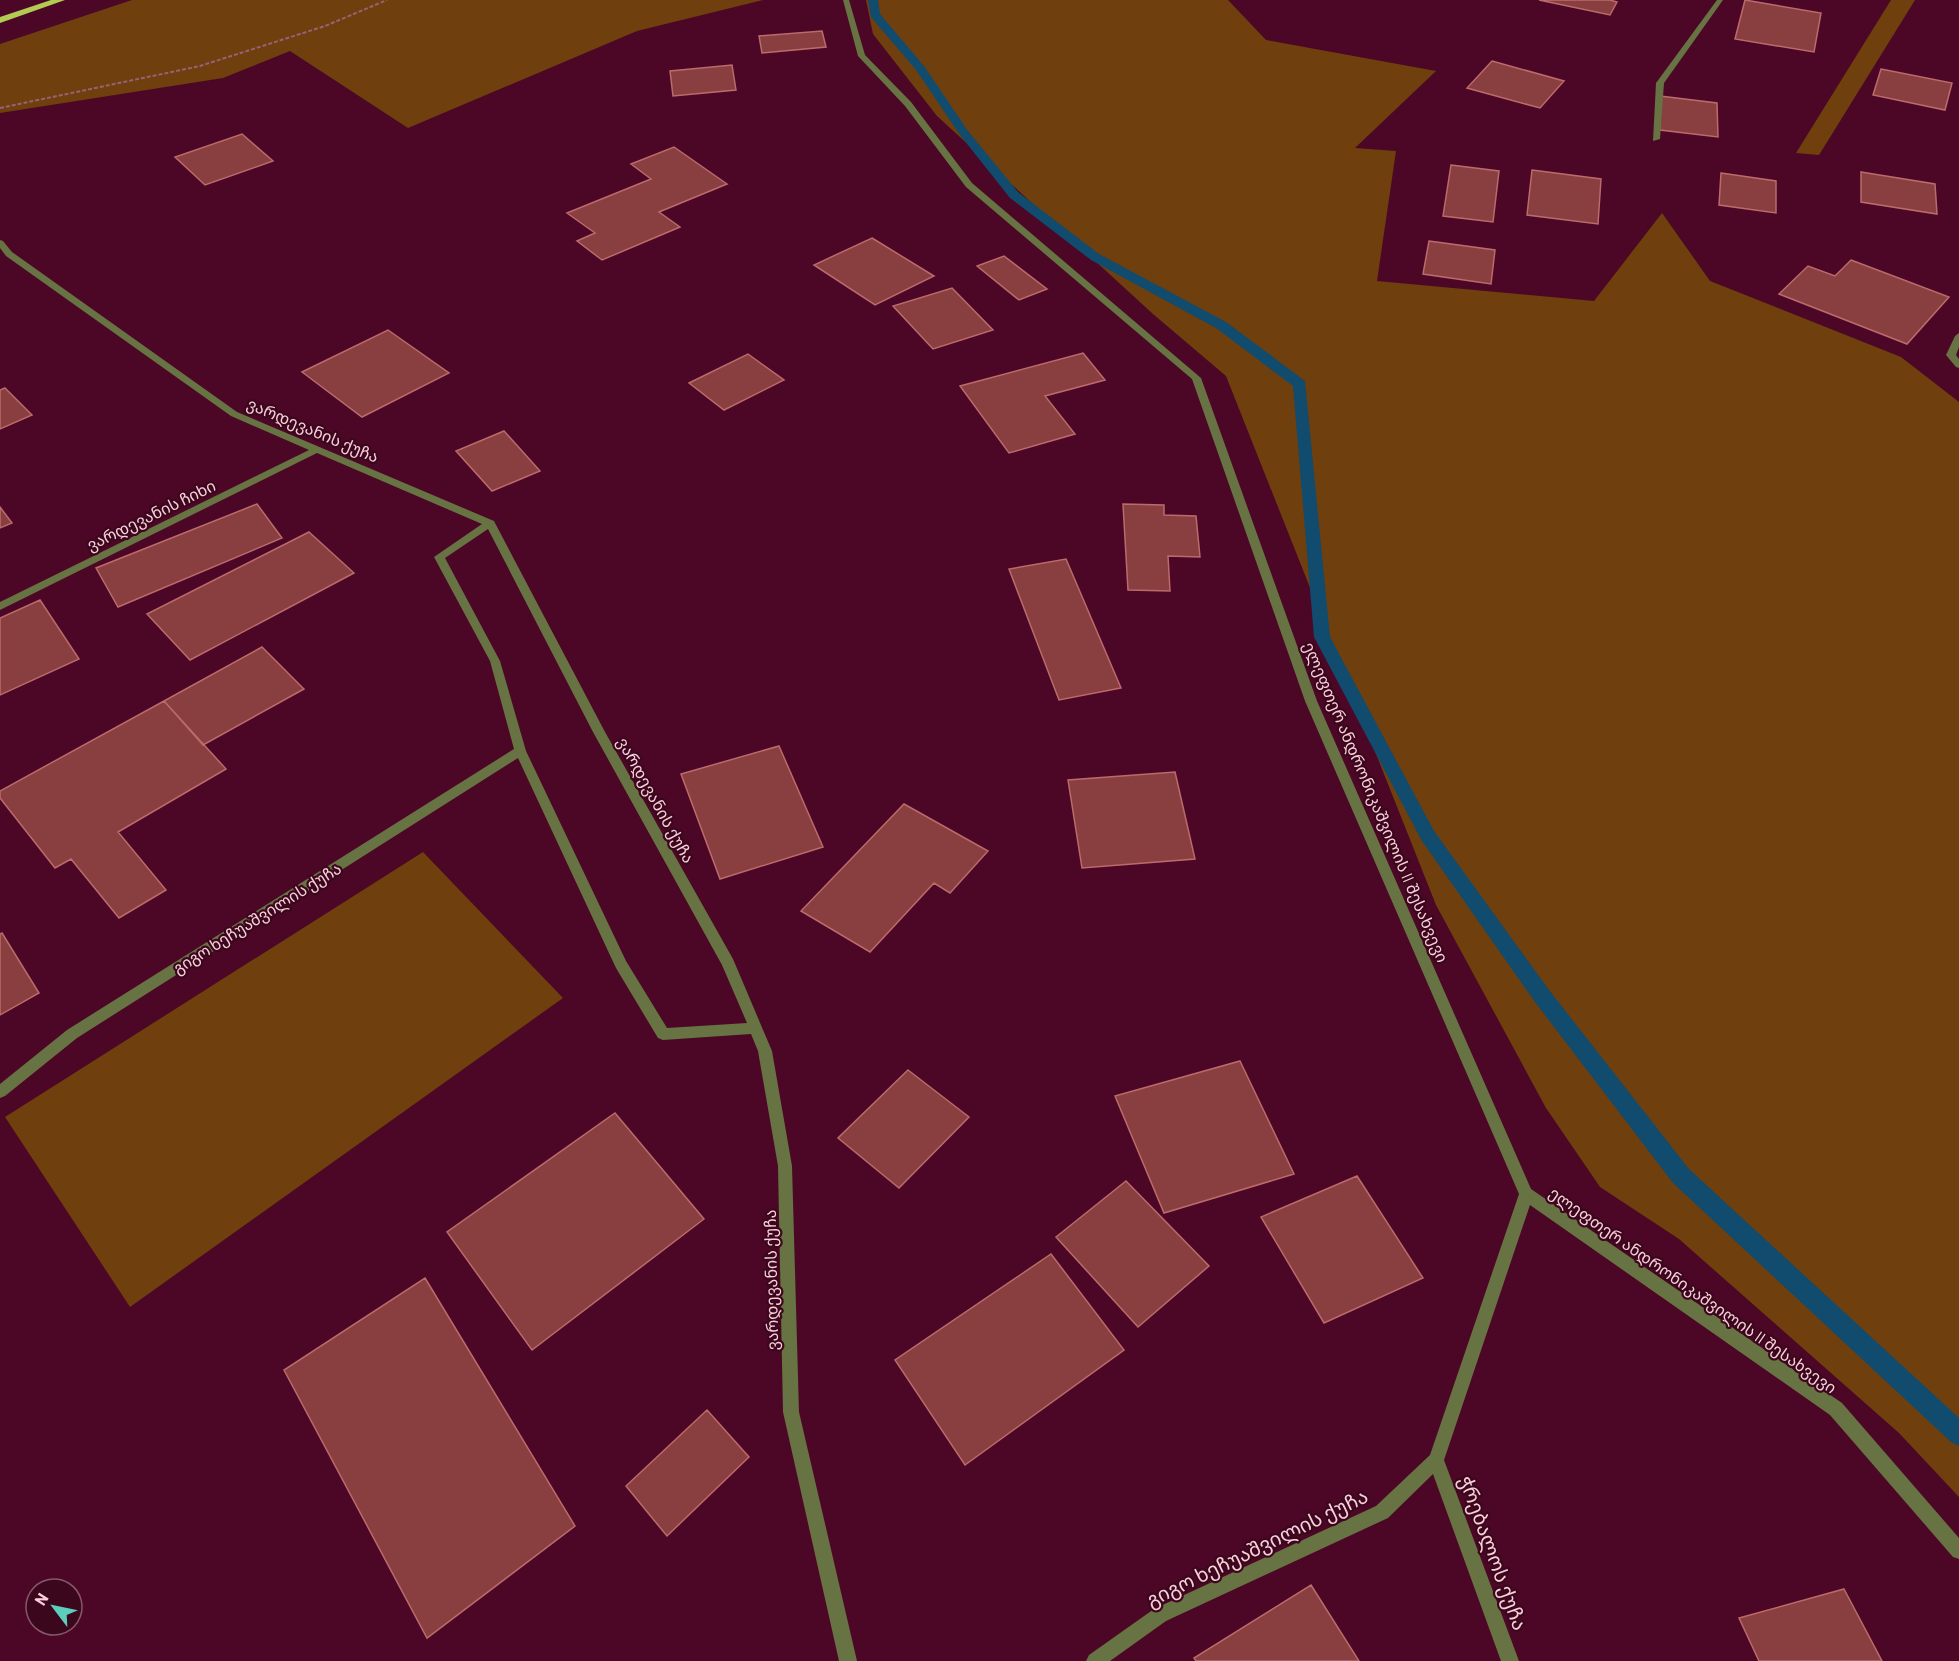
<svg xmlns="http://www.w3.org/2000/svg" width="1959" height="1661" font-family="Barlow,'Noto Sans Georgian',sans-serif">
  <style>
    .green { fill: #6f3f0e }
    .lines { fill: none; stroke-linecap: round; stroke-linejoin: round }
    .stream { fill: #114b6e; fill-rule: evenodd }
    .building { fill: #893e40; stroke: #bb6b6b; stroke-width: 1.5 }
    .path { stroke: #9a6076; stroke-width: 2; stroke-dasharray: 4 2; stroke-linecap: butt }
    .minor { fill: #677342; fill-rule: evenodd }
    .trunk { fill: #b2cc53; fill-rule: evenodd }
    .labels { text-anchor: middle; stroke-width: 4.5; stroke-linejoin: round; paint-order: stroke }
    .street-label { font-size: 16px; fill: #faceda; stroke: #3b071d }
    .near-street-label { font-size: 20px; fill: #faceda; stroke: #3b071d }
  </style>
  <rect width="100%" height="100%" fill="#4d0726"/>
  <path class="green" d="M132,0H763L637,31L408,128L290,51L223,78L0,113V44Z
    M866,0H1228L1266,40L1436,71L1355,148L1396,151L1377,281L1594,301L1662,213L1710,281L1901,357L1959,402V1497L1899,1433L1679,1239L1600,1187L1546,1108L1436,905L1226,376L1153,314L937,116L873,34Z
    M1891,0H1915L1819,155L1796,153Z
    M423,852L563,998L130,1307L5,1117Z"/>
  <g class="lines">
    <path class="stream" d="M868,0H878L880,14L924,66L968,131L1018,192L1099,254L1226,322L1305,381L1330,637L1434,831L1549,990L1689,1169L1959,1418V1446L1951,1442L1673,1183L1535,1002L1422,841L1314,637L1293,386L1216,328L1091,260L1010,198L960,135L916,70L871,17Z"/>
  </g>
  <path class="building" d="M1539,0H1610L1617,2L1610,15Z
    M1745,0L1821,13L1814,52L1735,39Z
    M822,31L826,47L762,53L759,36Z
    M1492,61L1564,81L1540,108L1467,88Z
    M732,65L736,90L673,96L670,71Z
    M1881,69L1952,83L1945,110L1873,95Z
    M1660,96L1717,103L1718,137L1660,130Z
    M242,134L273,161L205,185L175,157Z
    M674,147L727,184L659,212L680,227L602,260L577,241L595,233L567,213L651,179L631,164Z
    M1451,165L1499,171L1493,222L1443,216Z
    M1532,170L1601,179L1598,224L1527,215Z
    M1861,172L1935,184L1937,214L1861,202Z
    M1721,173L1776,181V213L1719,205Z
    M872,238L934,276L875,305L814,265Z
    M1429,241L1495,250L1491,284L1423,274Z
    M1004,256L1047,289L1019,300L977,266Z
    M1851,260L1949,297L1907,344L1779,294L1808,266L1835,276Z
    M952,288L993,330L933,349L893,306Z
    M388,330L449,373L362,417L302,372Z
    M1083,353L1105,380L1045,396L1075,434L1009,453L960,386Z
    M748,354L784,380L724,410L689,383Z
    M5,388L32,415L0,429V390Z
    M504,431L540,471L492,491L456,451Z
    M257,504L282,538L118,607L96,568Z
    M1123,504L1164,505V515L1196,516L1200,557L1168,556L1170,591L1128,590Z
    M0,507L12,523L0,528Z
    M309,532L354,573L190,660L147,614Z
    M1066,559L1121,688L1059,700L1009,569Z
    M40,600L79,659L0,695V618Z
    M262,647L304,689L203,745L164,701Z
    M164,701L226,769L118,832L166,890L119,918L71,859L55,868L0,798V791Z
    M779,746L823,847L720,879L681,774Z
    M1175,772L1195,859L1082,868L1068,780Z
    M904,804L988,851L950,893L934,883L870,952L801,911Z
    M2,933L39,993L0,1015V934Z
    M1240,1061L1294,1174L1164,1213L1115,1096Z
    M908,1070L969,1117L899,1188L838,1138Z
    M615,1113L704,1219L532,1350L447,1232Z
    M1357,1176L1423,1278L1324,1323L1261,1217Z
    M1126,1181L1209,1266L1138,1327L1056,1237Z
    M1051,1254L1124,1350L965,1465L895,1360Z
    M425,1278L575,1526L427,1638L284,1370Z
    M707,1410L749,1457L667,1536L626,1486Z
    M1311,1585L1359,1661H1196L1194,1658Z
    M1844,1589L1882,1661H1759L1739,1618Z"/>
  <g class="lines">
    <path class="path" d="M0,108L200,66L325,26L387,0"/>
    <path class="minor" d="M843,0H849L865,55L911,102L972,183L1201,378L1317,701L1531,1189L1842,1403L1959,1538V1559L1953,1557L1830,1415L1530,1205L1444,1460L1519,1661H1501L1433,1474L1388,1518L1166,1621L1110,1661H1086L1089,1655L1154,1609L1376,1506L1430,1455L1519,1194L1305,701L1192,379L966,187L905,106L858,56Z
      M1717,0H1723L1664,83L1660,139L1653,141L1656,83Z
      M0,240L3,241L12,252L237,412L494,521L495,523L605,732L733,959L772,1051L792,1166L799,1412L857,1661H839L783,1412L778,1166L758,1051L751,1034L663,1040L658,1038L616,968L518,758L77,1038L5,1096L0,1098V1084L67,1030L514,749L490,661L434,557L482,524L317,453L0,610V602L309,450L231,416L6,256L0,248ZM488,529L593,732L722,965L747,1023L667,1028L626,961L526,751L500,661L445,558Z
      M1959,333V347L1956,355L1959,359V368L1956,367L1946,355L1955,336Z"/>
    <path class="trunk" d="M51,0H65L0,23V17Z"/>
  </g>
  <g class="labels">
    <g class="street-label">
      <text transform="translate(313 430) rotate(23)" y="6">ვარდევანის ქუჩა</text>
      <text transform="translate(151 515) rotate(-26)" y="6">ვარდევანის ჩიხი</text>
      <text transform="translate(656 800) rotate(61)" y="6">ვარდევანის ქუჩა</text>
      <text transform="translate(1376 802) rotate(67)" y="6">ელეფთერ ანდრონიკაშვილის II შესახვევი</text>
      <text transform="translate(257 918) rotate(-32)" y="6">გიგო ხეჩუაშვილის ქუჩა</text>
      <text transform="translate(771 1280) rotate(-91)" y="6">ვარდევანის ქუჩა</text>
      <text transform="translate(1693 1290) rotate(35)" y="6">ელეფთერ ანდრონიკაშვილის II შესახვევი</text>
    </g>
    <g class="near-street-label">
      <text transform="translate(1257 1548) rotate(-26)" y="7">გიგო ხეჩუაშვილის ქუჩა</text>
      <text transform="translate(1493 1553) rotate(70)" y="7">ჭრებალოს ქუჩა</text>
    </g>
  </g>
  <g transform="translate(54 1607) rotate(302)"><circle r="28" fill="#3b071d" stroke="#875769" stroke-width="1.5"/>
  <path d="M0-4.5L10 22L0 15L-10 22Z" fill="#5ccebb"/>
  <text y="-9" font-size="16" font-weight="bold" text-anchor="middle" fill="#faceda">N</text>
  </g>
</svg>
